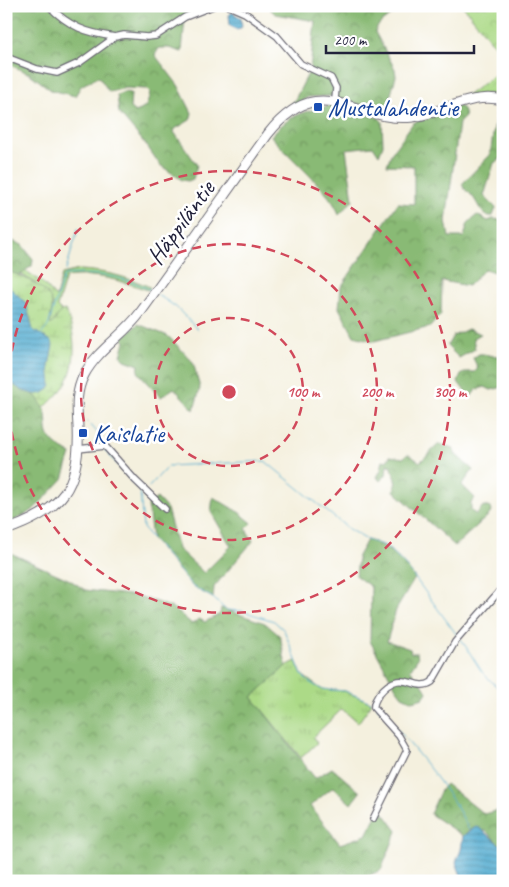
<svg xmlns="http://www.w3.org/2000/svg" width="509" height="887" font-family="Caveat,sans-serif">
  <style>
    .grass { fill: url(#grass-tufts); stroke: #677e61 }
    .forest { fill: url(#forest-crowns); stroke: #566e58 }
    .wetland { fill: url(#wetland-marsh); stroke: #677e61 }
    .park { fill: url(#park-crowns); stroke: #677e61 }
    .water { fill: url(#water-rules); stroke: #3a6786 }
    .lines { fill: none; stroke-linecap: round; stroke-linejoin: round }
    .stream { stroke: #53acd0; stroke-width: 1 }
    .street-casing { stroke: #6c6a74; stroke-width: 8 }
    .secondary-casing { stroke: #6c6a74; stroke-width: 11 }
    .street { stroke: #fff; stroke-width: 5.5 }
    .secondary { stroke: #fff; stroke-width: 9 }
    .ring { fill: none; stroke: #d1495b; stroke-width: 2.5; stroke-dasharray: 9 6 }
    .transit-dot { fill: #1a4fb4; stroke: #fff; stroke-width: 2 }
    .labels { text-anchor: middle; stroke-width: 5; stroke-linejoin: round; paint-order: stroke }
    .transit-label { font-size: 25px; fill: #164399; stroke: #fff; text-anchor: start }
    .street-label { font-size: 25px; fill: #22223b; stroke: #fff }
    .centre { fill: #d1495b; stroke: #fff; stroke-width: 2.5 }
    .ring-label { font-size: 15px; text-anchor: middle; font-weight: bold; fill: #d1495b; stroke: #fff; stroke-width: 5; stroke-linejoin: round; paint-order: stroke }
  </style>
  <defs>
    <pattern id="grass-tufts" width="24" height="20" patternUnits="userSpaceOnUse" patternTransform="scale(1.25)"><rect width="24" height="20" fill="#acda87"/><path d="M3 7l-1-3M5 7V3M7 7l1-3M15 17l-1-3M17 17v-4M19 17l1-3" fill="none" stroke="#94bb75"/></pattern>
    <pattern id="forest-crowns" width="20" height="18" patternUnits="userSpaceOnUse" patternTransform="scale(1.25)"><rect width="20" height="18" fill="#89ba74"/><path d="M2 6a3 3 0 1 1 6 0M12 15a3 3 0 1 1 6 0" fill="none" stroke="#709760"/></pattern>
    <pattern id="wetland-marsh" width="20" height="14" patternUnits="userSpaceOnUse" patternTransform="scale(1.25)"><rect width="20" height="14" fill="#acda87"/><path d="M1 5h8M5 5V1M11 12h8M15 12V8" fill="none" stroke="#94bb75"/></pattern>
    <pattern id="park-crowns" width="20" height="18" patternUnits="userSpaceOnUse" patternTransform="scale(1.25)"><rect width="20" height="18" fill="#acda87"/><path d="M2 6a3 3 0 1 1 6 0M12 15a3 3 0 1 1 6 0" fill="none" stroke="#94bb75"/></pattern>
    <pattern id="water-rules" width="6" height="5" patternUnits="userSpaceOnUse" patternTransform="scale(1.25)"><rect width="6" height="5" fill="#53acd0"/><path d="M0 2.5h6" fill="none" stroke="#448caa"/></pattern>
  </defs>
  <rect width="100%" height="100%" fill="#fff"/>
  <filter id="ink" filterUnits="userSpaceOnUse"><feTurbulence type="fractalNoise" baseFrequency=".02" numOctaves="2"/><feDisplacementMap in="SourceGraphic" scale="10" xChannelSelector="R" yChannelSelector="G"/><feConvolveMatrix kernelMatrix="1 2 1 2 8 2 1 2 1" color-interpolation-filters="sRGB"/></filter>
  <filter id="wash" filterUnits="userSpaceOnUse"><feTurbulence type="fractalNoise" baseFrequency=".0096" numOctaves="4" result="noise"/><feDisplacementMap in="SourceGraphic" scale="20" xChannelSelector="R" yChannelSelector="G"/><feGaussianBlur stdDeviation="1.12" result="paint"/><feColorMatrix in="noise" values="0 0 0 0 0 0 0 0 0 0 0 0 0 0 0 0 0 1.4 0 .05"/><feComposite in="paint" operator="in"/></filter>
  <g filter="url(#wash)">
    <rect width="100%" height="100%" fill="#f4f0de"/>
    <path class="grass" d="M79,270C105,271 127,277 150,287L148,290C118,280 97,273 66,277L57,307L61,311L51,326L49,318L53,304L37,285L21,274L26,271L41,281L56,297L62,274Z
      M296,661L302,675L321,689L345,691L372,703L358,723L342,709L313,737L317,743L301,758L252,697L286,666Z"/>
    <path class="forest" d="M6,6H213L185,17L182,52L169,48H159L155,55L178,85L192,113L190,120L175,129L174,132L197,165L193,179L188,181L182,180L160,165L147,146L119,113L117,95L124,92L131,93L130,108L135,112C147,109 148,103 150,92L147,89L126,88L109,92L100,78L97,77L81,86L75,96L51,90L30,74L6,63Z
      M267,6H411C399,11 379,19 375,32L395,69L396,76L386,112L329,96L308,97L290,109L310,70L315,21L275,14Z
      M498,102L503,103V157L494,163L484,196L496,208L493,216C481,218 478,202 472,196C468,190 466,193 462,184L490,155Z
      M332,105L379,118L382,121L383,145L379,155L373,146L346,149L353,200L339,215C335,195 286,155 271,136C291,113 303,113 332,105Z
      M459,106L463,109L465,117L459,123L446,221L449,237H464L468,223L477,215L488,221L493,219L503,220V295L498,292L500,274L485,269L468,286L442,281L441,314L430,327L374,341L354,336L339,308L341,287L398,203L414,204V166L387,165L391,154L413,123Z
      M6,238L22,245L33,259L32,266L19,275L12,273L6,266Z
      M138,324L168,336L193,362L200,388L194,410L174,388L161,397L138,372L139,365L125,360L121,356L125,341L122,338Z
      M468,329L481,334L473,338L475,349L459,358L447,346L453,336Z
      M479,354C487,353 494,359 503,354V387L491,390L485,387L476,390L470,398L458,382L461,375L466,372H475L478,368L473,358Z
      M6,378C14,387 29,389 37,397C59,421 30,434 71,454L63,479L33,510L6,525Z
      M439,444L453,448L456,455L473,470L462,485L475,498L471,503V509L476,515L483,506L491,508L492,512L455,546L394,491L396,479L390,465L387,464L386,475L380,481L377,477L381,470L383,460L387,461L390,456L403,458L408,454L420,462Z
      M213,497L240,513L252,523L246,529L253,541L214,587L213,598L193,587L152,539L148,505L157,498L167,509L178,549L204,573L231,546L211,512Z
      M367,540C387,544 403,561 415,578L396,610L387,641L410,649L411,653H417L418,658L410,670L413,672L412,676L421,682L427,692L423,698L413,701L402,696L396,688L370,641L371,587L356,576L358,556Z
      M6,551L70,580L85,590L137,596L154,601L173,608L192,624L199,619L205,622L220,614L221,608L265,623L280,636L286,666L252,697L315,778L332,768L360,792L351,804L333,787L310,806L340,844L366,835L380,808L397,831L381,870L357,881H6Z
      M446,784L484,814L503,809V844H499L486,831L469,830L463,836L430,814L441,790Z"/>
    <path class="wetland" d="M6,266L12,273C23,276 53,290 52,306C52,313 49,317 51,325L61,311L65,310C76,331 78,364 65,385C60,393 51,401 44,408L36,396L8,381Z"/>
    <path class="park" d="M463,6H503V56Z
      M503,62V95L487,94L465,97L500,71Z"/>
    <path class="water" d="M232,12L241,18L242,27L237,30L230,25L229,15Z
      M6,284L26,303L33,330L50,340L53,345L49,366L51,385C42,404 16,389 6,378Z
      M477,826L499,844H503V881H463L456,862L461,850L463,836Z"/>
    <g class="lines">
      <path class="stream" d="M66,270L78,229
        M158,295L176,307L197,329
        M40,336L48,326L64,275C94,272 123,276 151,290
        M85,418L101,437L99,443
        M104,449L140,491L143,528L193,587L213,598L226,610L242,611L274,621L284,630L302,675L309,682L321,689L345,691L371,702
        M148,488L168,466L265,461L350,530L367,540L386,546L407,567L457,635
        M461,639L482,672L503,693
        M377,707L388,717C416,753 450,788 469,830"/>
    </g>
  </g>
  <g filter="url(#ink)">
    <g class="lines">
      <g class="street-casing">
        <path id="street" d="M49,6C69,27 87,33 115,37
          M229,6L245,13L277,36L301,64L331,78L336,88L335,100
          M6,57L37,69L57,73L79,63L115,37L124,35L147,37L156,36L185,17L213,6
          M502,262L503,260
          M78,449L105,446L135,480L165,509
          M373,819L407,750L399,736L374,708C373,703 376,699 379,694C403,665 414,694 432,682L455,642L503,587"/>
      </g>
      <g class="secondary-casing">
        <path id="secondary" d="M6,530C62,511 81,486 78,427C77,408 75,393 84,375C97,350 124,335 140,313C183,254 225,194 268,134C321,67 356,124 413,117C443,113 471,92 503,100"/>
      </g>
      <use href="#street" class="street"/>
      <use href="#secondary" class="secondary"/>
    </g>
  </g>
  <g class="ring">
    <circle cx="229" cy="392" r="74"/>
    <circle cx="229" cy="392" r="148"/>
    <circle cx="229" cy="392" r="221"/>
  </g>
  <g class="transit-dot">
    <rect x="313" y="102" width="10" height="10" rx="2.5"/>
    <rect x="78" y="428" width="10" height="10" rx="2.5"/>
  </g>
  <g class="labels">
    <g class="transit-label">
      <text x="328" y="116">Mustalahdentie</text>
      <text x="93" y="442">Kaislatie</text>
    </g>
    <g class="street-label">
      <text transform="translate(180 222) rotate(-54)" y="9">Häppiläntie</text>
    </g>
  </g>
  <circle cx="229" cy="392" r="8" class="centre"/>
  <g class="ring-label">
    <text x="303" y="397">100 m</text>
    <text x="377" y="397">200 m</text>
    <text x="450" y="397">300 m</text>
  </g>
  <rect width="509" height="887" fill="none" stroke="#fff" stroke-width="25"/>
  <path d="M326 45v8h148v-8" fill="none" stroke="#22223b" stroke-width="2.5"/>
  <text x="334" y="45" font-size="15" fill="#22223b" stroke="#ffffff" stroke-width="4" paint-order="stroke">200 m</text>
</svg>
